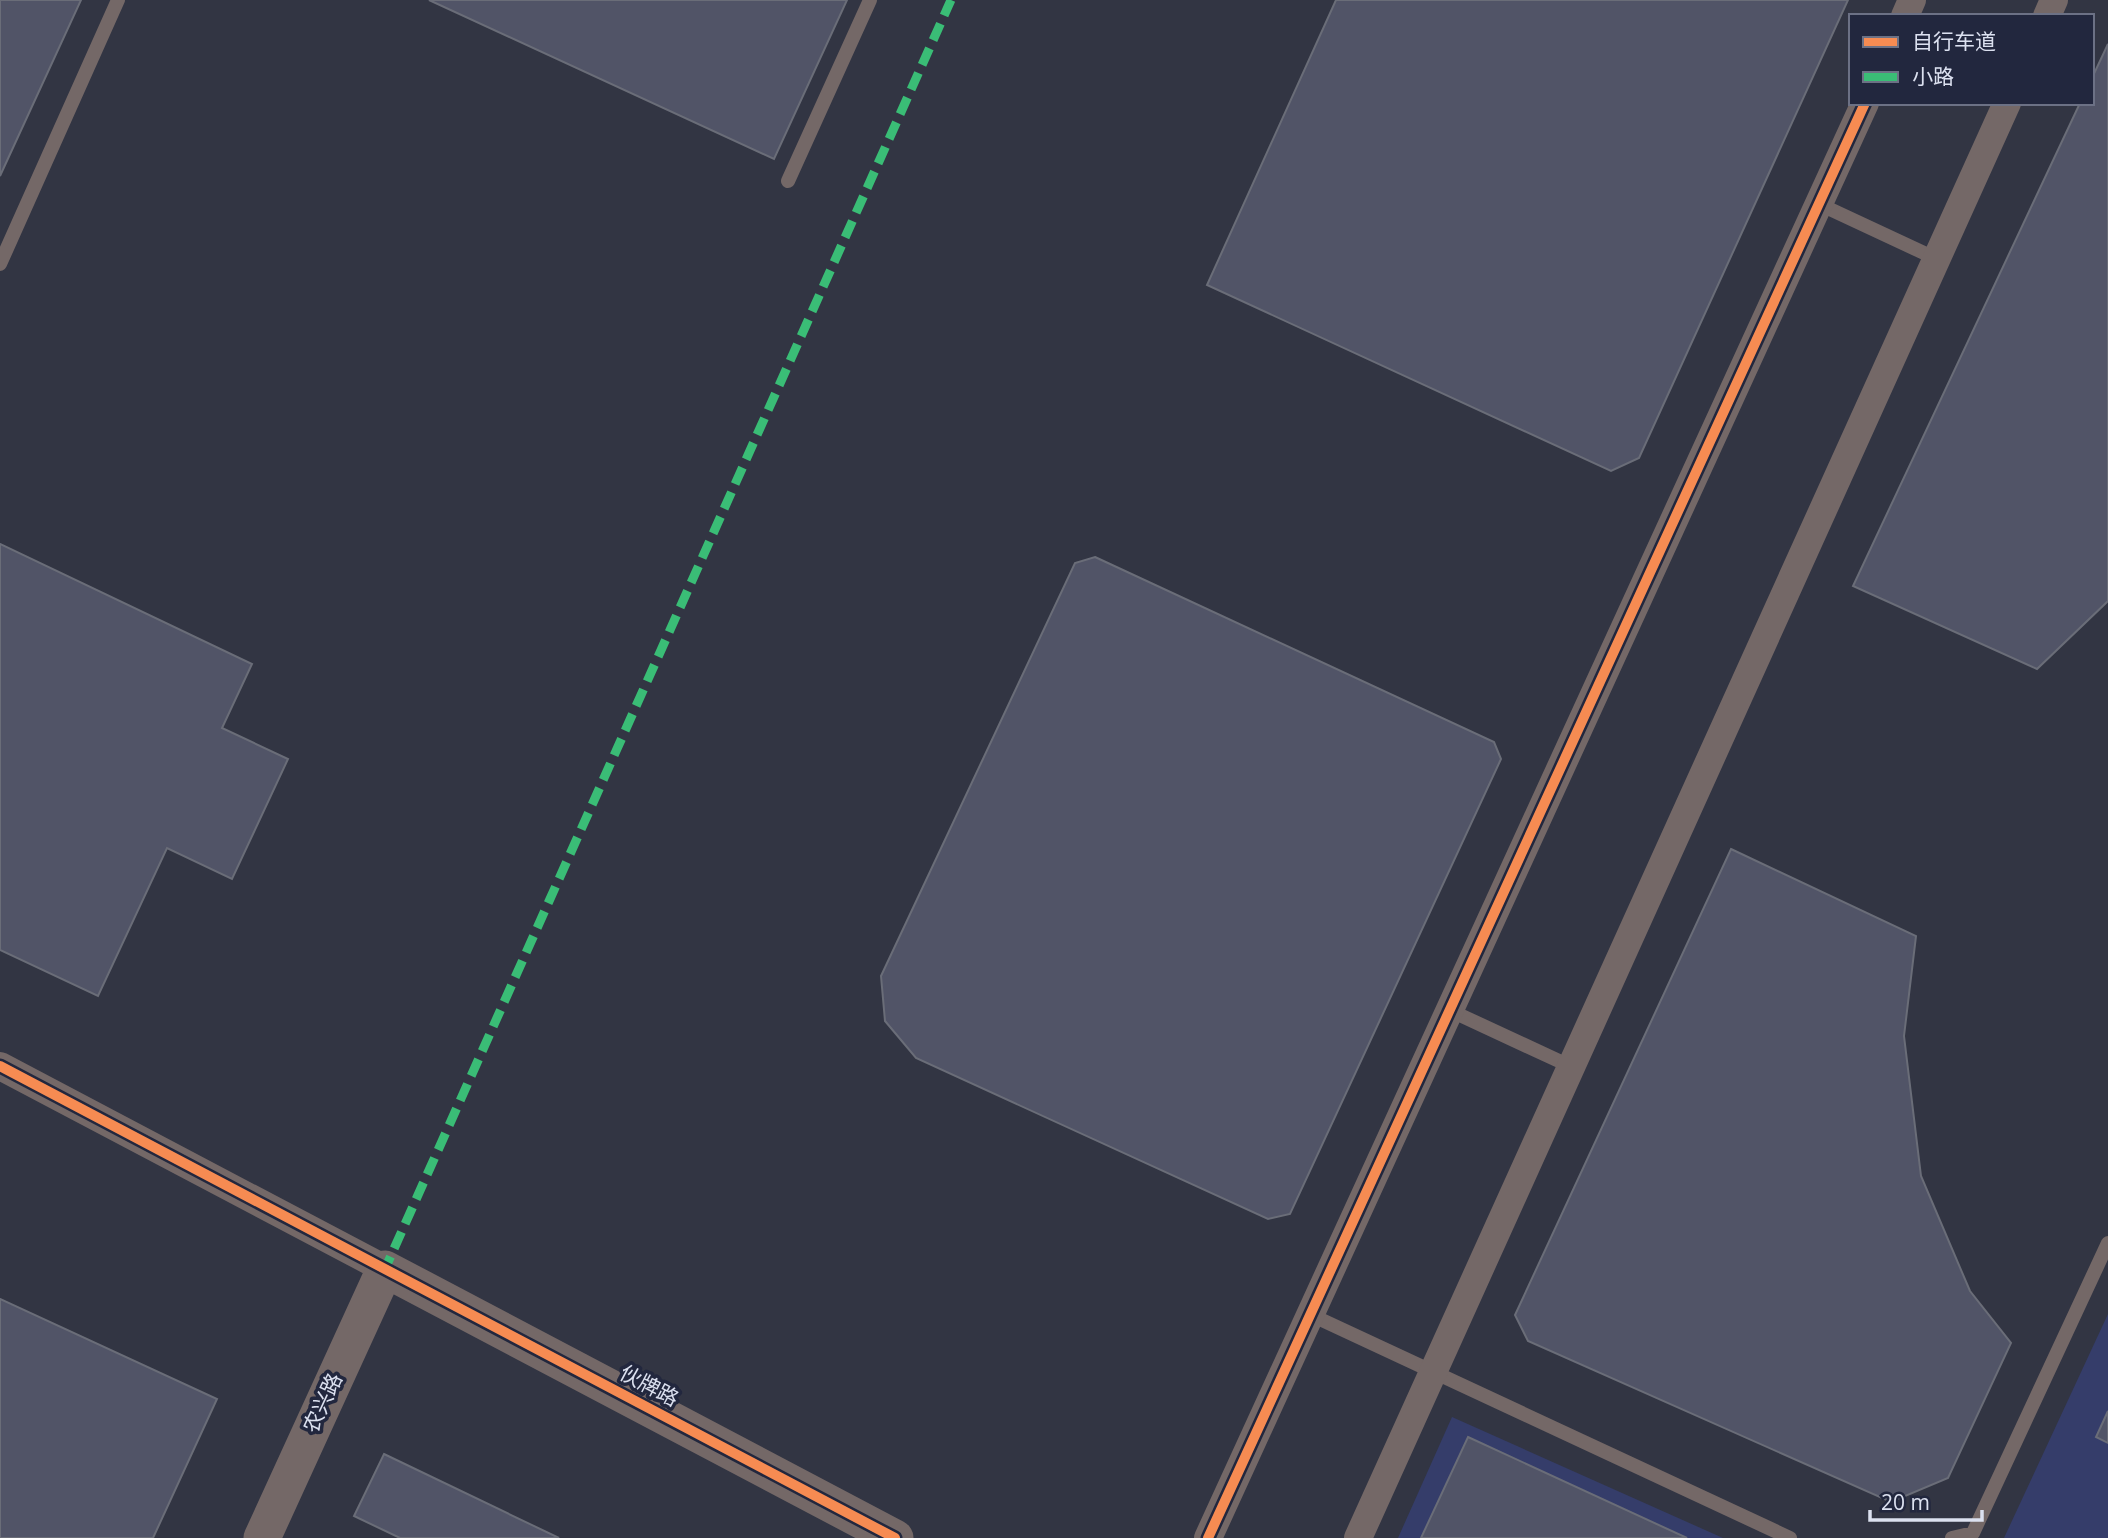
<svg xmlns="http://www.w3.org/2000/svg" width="2108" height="1538" font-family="'Open Sans','Noto Sans SC',sans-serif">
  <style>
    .green { fill: #353d6a }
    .building { fill: #515467; stroke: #6a6d78; stroke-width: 2 }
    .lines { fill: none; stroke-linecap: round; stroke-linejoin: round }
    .service { stroke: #746867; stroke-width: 14 }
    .minor { stroke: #746867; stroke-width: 28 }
    .tertiary { stroke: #746867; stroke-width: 37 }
    .quiet { stroke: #3abd76; stroke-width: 9; stroke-dasharray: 18 9; stroke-linecap: butt }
    .cycleway-casing { stroke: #22273e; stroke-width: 15 }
    .cycleway { stroke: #f68b52; stroke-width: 10 }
    .labels { text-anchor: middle; stroke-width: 7; stroke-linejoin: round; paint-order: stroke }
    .street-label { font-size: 21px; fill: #dce1f0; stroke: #22273e }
  </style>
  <rect width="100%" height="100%" fill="#323543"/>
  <path class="green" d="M2108,1314V1538H2004Z
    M1452,1417L1723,1538H1398Z"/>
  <path class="building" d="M0,0H81L0,176Z
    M429,0H847L774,159Z
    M1336,0H1848L1639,458L1611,471L1207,285Z
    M2108,44V601L2037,669L1853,586L2080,103H2092V78Z
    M0,544L252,664L222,728L288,759L232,879L167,848L98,996L0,950Z
    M1095,557L1494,742L1501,759L1290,1214L1268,1219L916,1058L885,1021L881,976L1075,563Z
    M1731,849L1916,936L1904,1036L1921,1176L1970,1291L2011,1343L1948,1478L1891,1502L1528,1341L1515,1315Z
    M0,1299L217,1399L153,1538H0Z
    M2108,1411V1443L2096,1437Z
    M1468,1437L1687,1538H1421Z
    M384,1454L559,1538H400L354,1516Z"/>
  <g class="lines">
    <path class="service" d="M788,181L870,0
      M1819,204L1937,259
      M0,264L118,0
      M1449,1010L1572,1067
      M1309,1314L1790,1538
      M1952,1538L1973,1533L2108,1243"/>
    <path class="minor" d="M1905,16L1912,0
      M2047,16L2054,0
      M0,1066L385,1269
      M1208,1538L1865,103
      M1358,1538L2007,103"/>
    <path class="tertiary" d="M262,1538L385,1269L895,1538"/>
    <path class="quiet" d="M381,1267L385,1269L951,0"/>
    <g class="cycleway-casing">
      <path id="cycleway" d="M0,1066L895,1538
        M1208,1538L1865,103"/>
    </g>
    <use href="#cycleway" class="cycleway"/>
  </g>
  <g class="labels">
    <g class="street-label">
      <text transform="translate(649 1386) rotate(28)" y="7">伙牌路</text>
      <text transform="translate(323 1403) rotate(-65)" y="7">农兴路</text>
    </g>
  </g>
  <rect x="1849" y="14" width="245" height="91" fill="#22273e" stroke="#6c7185" stroke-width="2"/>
  <rect x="1863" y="37" width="35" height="10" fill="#f68b52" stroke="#6c7185" stroke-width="2"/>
  <text x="1912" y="49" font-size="21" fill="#dce1f0">自行车道</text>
  <rect x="1863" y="72" width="35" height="10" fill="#3abd76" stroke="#6c7185" stroke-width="2"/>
  <text x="1912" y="84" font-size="21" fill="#dce1f0">小路</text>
  <path d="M1870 1510v10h112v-10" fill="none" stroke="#dce1f0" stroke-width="3.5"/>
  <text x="1881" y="1510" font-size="21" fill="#dce1f0" stroke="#22273e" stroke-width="5" paint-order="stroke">20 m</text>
</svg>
